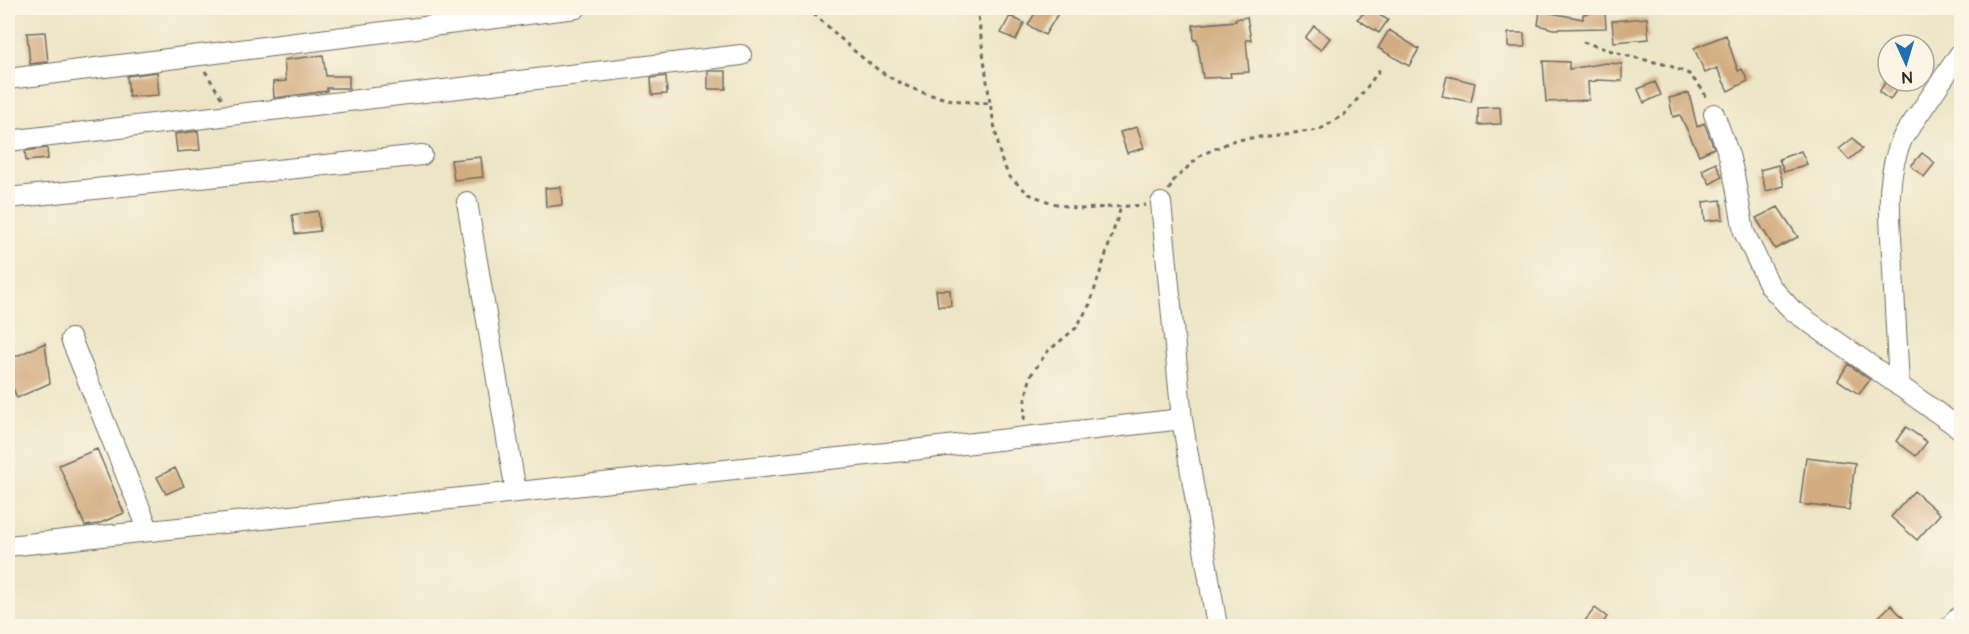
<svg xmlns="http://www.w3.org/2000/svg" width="1969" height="634" font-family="'Architects Daughter',sans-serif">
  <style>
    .building { fill: #d2ac80 }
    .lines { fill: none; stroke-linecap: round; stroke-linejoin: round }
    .minor-casing { stroke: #6f6c61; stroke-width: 22 }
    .path { stroke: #6f6c61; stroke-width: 3; stroke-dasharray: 4.5 4.5; stroke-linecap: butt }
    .minor { stroke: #fff; stroke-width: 20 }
  </style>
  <rect width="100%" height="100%" fill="#fcf5e5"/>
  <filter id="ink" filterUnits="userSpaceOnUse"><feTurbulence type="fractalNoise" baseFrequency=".0167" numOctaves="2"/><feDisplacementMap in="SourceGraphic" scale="12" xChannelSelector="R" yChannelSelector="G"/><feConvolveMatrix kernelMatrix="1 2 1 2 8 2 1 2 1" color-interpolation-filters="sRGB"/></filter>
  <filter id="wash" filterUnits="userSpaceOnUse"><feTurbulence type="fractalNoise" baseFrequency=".008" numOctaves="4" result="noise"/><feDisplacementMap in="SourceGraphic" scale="24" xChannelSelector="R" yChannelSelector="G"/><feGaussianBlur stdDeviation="1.35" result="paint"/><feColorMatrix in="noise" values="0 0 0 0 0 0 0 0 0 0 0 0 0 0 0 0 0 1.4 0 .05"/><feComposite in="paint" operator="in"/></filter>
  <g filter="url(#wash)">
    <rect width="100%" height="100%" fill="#ece5c6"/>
    <g id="blocks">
      <path class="building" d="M1038,8H1051L1059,12L1045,35L1028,25Z
        M1369,9L1388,20L1379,33L1357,19Z
        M1540,11L1583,19V14L1605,12L1606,28L1553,29L1538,25Z
        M1010,16L1024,23L1016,40L1001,33Z
        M1247,17L1251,40H1246L1249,72L1230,73L1231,77L1203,78L1197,40H1194L1193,25L1236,21L1235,19Z
        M1647,18L1649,39L1614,42L1612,21Z
        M1314,26L1330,38L1321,50L1305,38Z
        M1389,30L1419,49L1409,66L1378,48Z
        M45,32L48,62L30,64L27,33Z
        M1508,33H1524L1525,47H1508Z
        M1726,35L1738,71L1742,69L1748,81L1728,91L1717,68L1705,73L1694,48Z
        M323,55L326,76H349V88H327V91L274,98L273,82L286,81L284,60Z
        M1543,61L1569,62V69L1606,63L1622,64V81L1596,80V81L1588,82L1589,100L1546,102Z
        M708,71H726V89H708Z
        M157,72L159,95L129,97L127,76Z
        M666,76L667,94L652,95L651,78Z
        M1447,76L1475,83L1471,102L1442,96Z
        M1888,78V81H1892L1899,86L1890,100L1879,92Z
        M1655,82L1661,95L1644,103L1638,89Z
        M1689,93L1697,127L1704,123L1714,148L1699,155L1680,115L1673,117L1669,98Z
        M1500,107L1501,124L1478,125V108Z
        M1137,127L1144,148L1127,153L1120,132Z
        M198,131L200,150L177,152L175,134Z
        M1853,138L1862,149L1849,160L1839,149Z
        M47,148L48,159L26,161L25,151Z
        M1801,151L1807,164L1784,172L1779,159Z
        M1922,153L1935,163L1924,177L1911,166Z
        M481,157L483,177L454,180L451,160Z
        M1716,163L1722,177L1710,184L1702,170Z
        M1778,165L1784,186L1766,191L1760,170Z
        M561,187L562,205L546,207L545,188Z
        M1721,200L1723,219L1705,221L1703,202Z
        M1778,207L1798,237L1775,249L1756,218Z
        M318,211L320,231L295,234L292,215Z
        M936,290H950L951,306H938Z
        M45,343L50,383L17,398L8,376V360Z
        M1848,364L1870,380L1859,394L1838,380Z
        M1906,427L1927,442L1916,456L1896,441Z
        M97,449L124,513L98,524L85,526L59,465Z
        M1806,457L1855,463L1849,510L1800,504Z
        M175,468L184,486L166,494L157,477Z
        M1914,491L1940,514L1917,540L1891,517Z
        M1891,605L1912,627H1868Z
        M1595,608L1607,617L1600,627H1580Z"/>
    </g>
  </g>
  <g filter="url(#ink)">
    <use href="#blocks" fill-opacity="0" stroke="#6f6c61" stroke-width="1.5"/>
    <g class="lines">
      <g class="minor-casing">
        <path id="minor" d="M8,79L576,8
          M1714,114L1729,155L1734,175L1744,232L1770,286L1792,310L1962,430
          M8,141L741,55
          M8,198L422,155
          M467,202L516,492
          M1161,203L1182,419L1217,626
          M71,339L149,531
          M1899,386C1897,347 1895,309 1893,270C1891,225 1883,179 1903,137L1962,51
          M8,546L895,452L1182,419
          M1950,626L1962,614"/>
      </g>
      <path class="path" d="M806,8C825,22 840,39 858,54C899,89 937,102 990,103
        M977,8L990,103L1001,159L1009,176L1029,194L1052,203L1079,209L1146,205
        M1583,42L1628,56L1668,65L1689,74L1703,90L1707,99
        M205,71L222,99
        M1169,190L1174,180L1201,155L1235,140L1319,130L1344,115L1365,90L1380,69
        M1024,420L1025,400L1031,375L1047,352L1076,328L1090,304L1121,207"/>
      <use href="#minor" class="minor"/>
    </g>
  </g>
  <rect width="1969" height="634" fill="none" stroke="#fcf5e5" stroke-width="30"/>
  <g transform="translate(1906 63) rotate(176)"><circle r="28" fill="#fcf5e5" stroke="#a8a49b" stroke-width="1.5"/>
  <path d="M0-4.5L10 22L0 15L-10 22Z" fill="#1f6fb2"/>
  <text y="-9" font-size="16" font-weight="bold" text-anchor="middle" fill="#2b2b2b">N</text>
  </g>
</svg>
